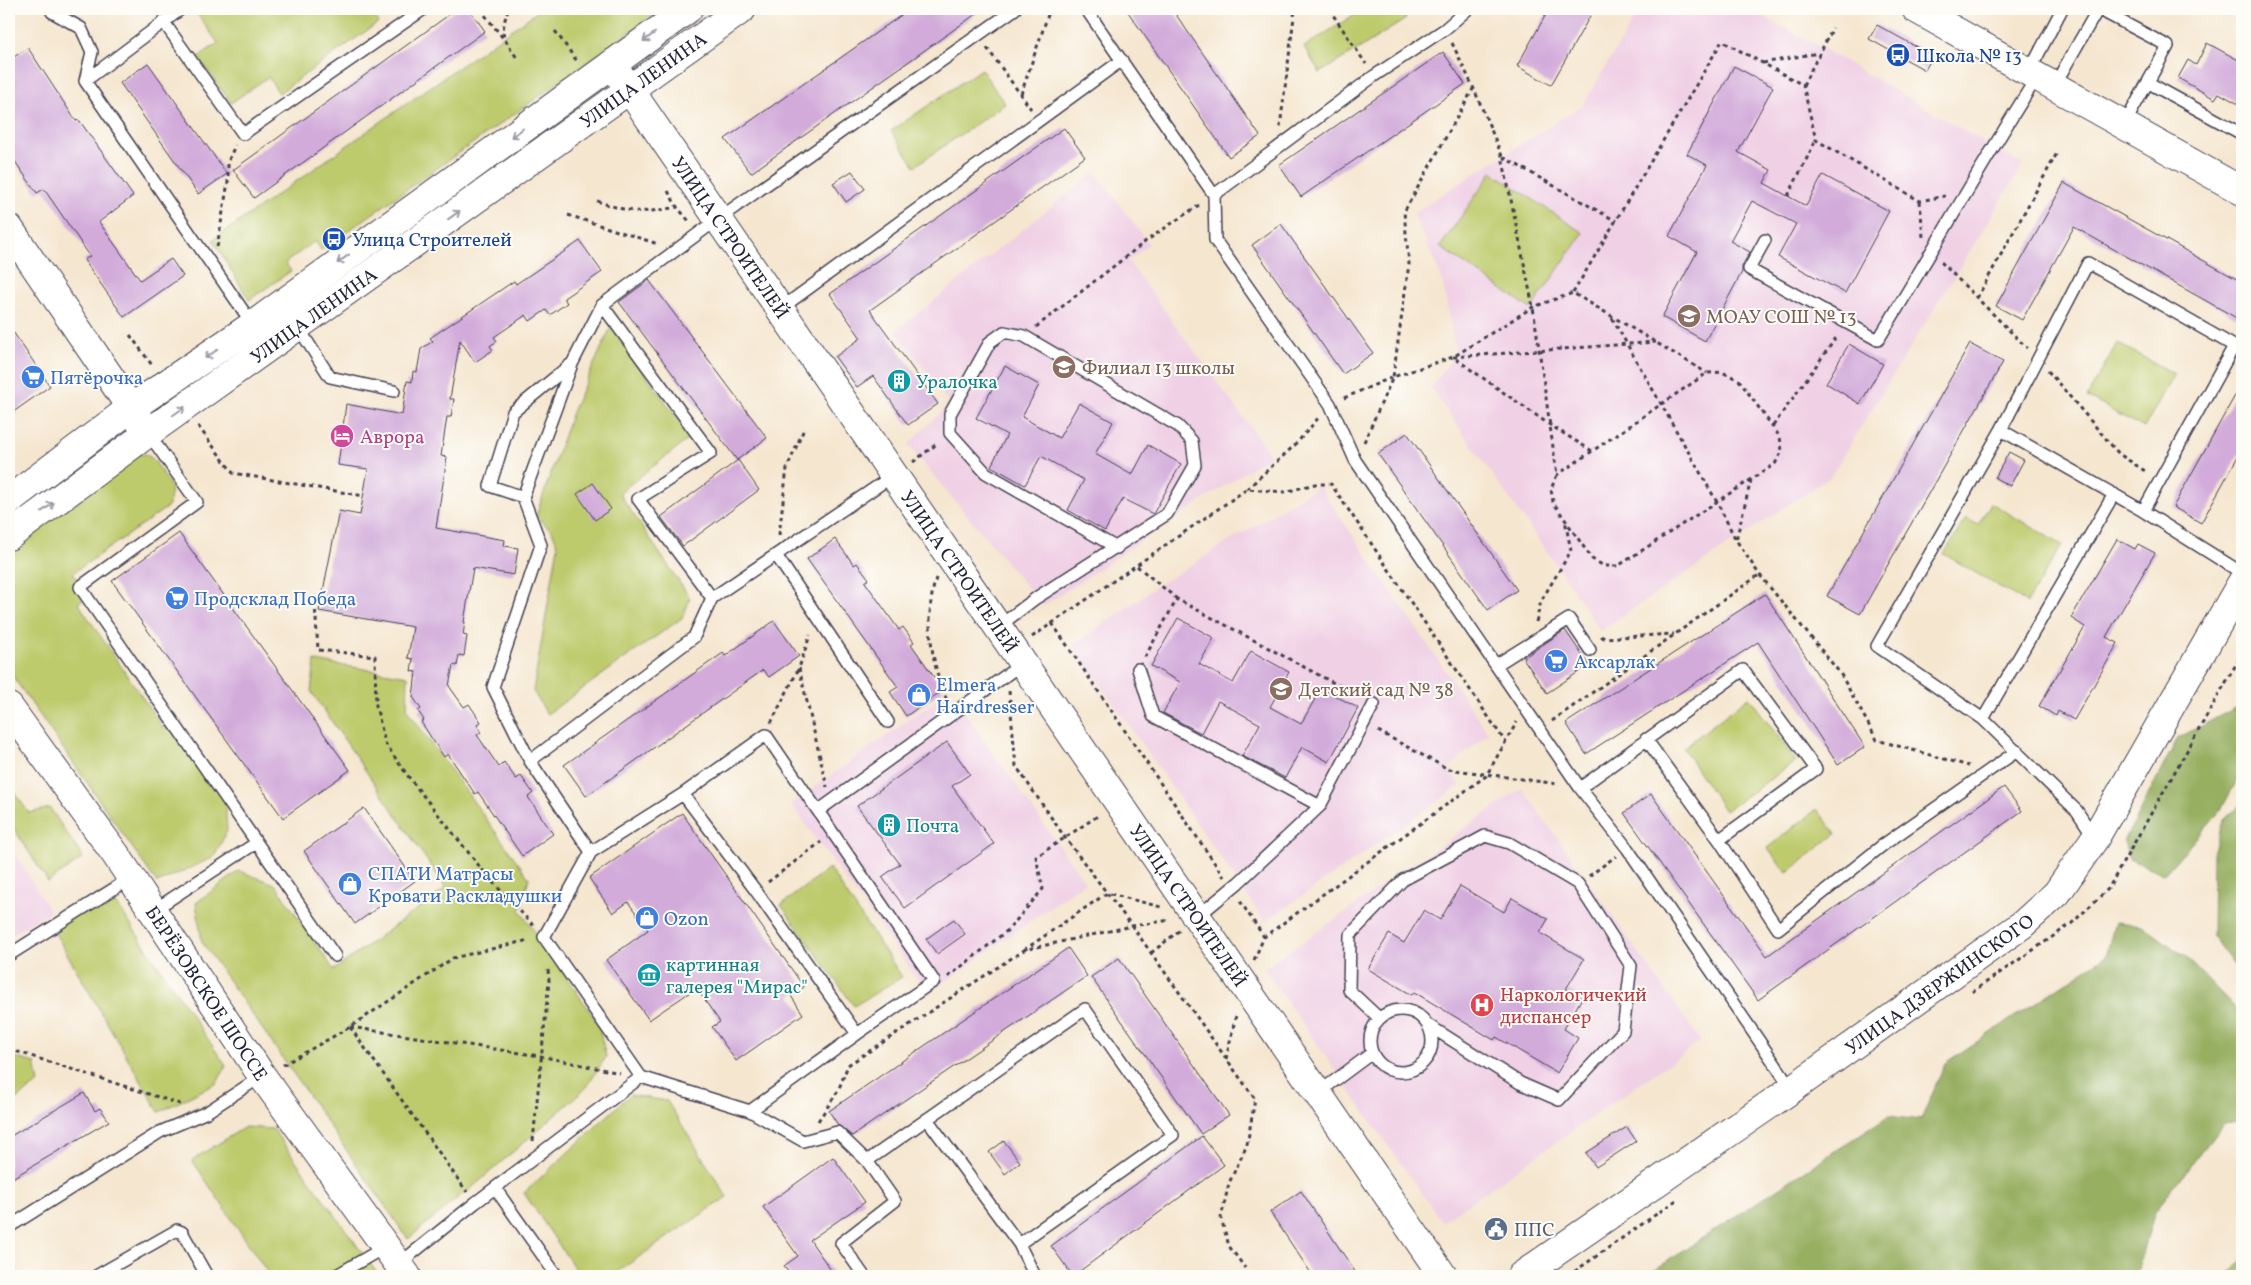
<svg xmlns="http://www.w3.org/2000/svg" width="2251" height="1285" font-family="Vollkorn,serif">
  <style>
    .built { fill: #f0d0e5 }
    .green { fill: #becb6d; stroke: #707654 }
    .forest { fill: #96af60; stroke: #5c684e }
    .building { fill: #d2abda }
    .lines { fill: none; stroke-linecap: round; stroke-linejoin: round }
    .lane-casing { stroke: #423f51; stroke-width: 14 }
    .secondary-casing { stroke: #423f51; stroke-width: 30 }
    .path { stroke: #423f51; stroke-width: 3; stroke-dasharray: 4 4; stroke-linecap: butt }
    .lane { stroke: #fff; stroke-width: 11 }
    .secondary { stroke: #fff; stroke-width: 28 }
    .oneway { stroke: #9c9ca7 }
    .labels { text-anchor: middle; stroke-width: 4; stroke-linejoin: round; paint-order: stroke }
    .transit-label { font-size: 19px; fill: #164399; stroke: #fdfcf7; text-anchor: start }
    .street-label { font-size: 19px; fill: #22223b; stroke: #fdfcf7 }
    .education-label { font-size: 19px; fill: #785e54; stroke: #fdfcf7; text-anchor: start }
    .shop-label { font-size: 19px; fill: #366cbe; stroke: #fdfcf7; text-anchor: start }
    .culture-label { font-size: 19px; fill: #0d838f; stroke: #fdfcf7; text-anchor: start }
    .hotel-label { font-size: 19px; fill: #b23c85; stroke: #fdfcf7; text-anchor: start }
    .health-label { font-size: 19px; fill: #be3a42; stroke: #fdfcf7; text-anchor: start }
    .service-label { font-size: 19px; fill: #4e5e75; stroke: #fdfcf7; text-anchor: start }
  </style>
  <rect width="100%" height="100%" fill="#fdfcf7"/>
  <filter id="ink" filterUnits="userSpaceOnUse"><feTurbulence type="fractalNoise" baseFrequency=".02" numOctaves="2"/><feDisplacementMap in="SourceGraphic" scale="10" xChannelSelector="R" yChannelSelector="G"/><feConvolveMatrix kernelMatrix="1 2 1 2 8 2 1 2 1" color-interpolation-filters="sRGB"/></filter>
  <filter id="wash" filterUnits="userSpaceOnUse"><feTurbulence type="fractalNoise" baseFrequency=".0096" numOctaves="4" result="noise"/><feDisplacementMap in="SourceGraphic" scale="20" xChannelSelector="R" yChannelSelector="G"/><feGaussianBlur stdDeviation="1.12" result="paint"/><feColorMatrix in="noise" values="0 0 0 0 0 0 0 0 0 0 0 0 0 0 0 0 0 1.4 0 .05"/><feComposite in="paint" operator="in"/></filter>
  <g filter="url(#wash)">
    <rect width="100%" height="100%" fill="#f5e6cf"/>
    <path class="built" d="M1640,9H1749L1822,48L2023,165L1830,477L1600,631L1560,570L1431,388L1456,353L1442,279L1413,213L1583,105Z
      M1095,172L1149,244L1128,261L1271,455L1043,606L908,445L949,403L896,331Z
      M1319,486L1488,733L1448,769L1461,785L1265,922L1073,645L1159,585Z
      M949,691L1085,882L928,994L791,804Z
      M1522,788L1701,1041L1442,1222L1264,969Z
      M9,843L50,912L9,936Z"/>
    <path class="green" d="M206,9H369L379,22L279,93L268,77L231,103L198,57L218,43L198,15Z
      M541,9H663L321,250L315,241L285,263L291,271L249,300L213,240Z
      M1363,9H1402L1406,19L1320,73L1304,47Z
      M981,69L1005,104L915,166L891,131Z
      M1492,172L1583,233L1531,309L1440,247Z
      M611,327L691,437L619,493L690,598L682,618L547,714L533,691L558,546L552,531L536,516L572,412Z
      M2117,343L2174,374L2144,428L2087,397Z
      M146,454L154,460L171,487L169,506L73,573L88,596L78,603L163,728H175L225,799L227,831L214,857L157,883L9,671V552L136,455Z
      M1991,503L2062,545L2027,603L1944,554L1966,518L1978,525Z
      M315,661L408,676L407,710L529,878L520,910L598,1023L606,1057L584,1090L467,1192L466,1191L408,1239L202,942L196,903L239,871L275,884L334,970L446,888L311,691Z
      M1749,697L1796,761L1725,811L1683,748Z
      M9,785L29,813L50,808L83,858L48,882L9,821Z
      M1817,809L1836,834L1787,873L1767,848Z
      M829,868L902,977L854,1006L781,905Z
      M108,891L226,1066L217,1083L159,1112L48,921Z
      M9,1056L35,1063L39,1083L9,1104Z
      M630,1095L667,1101L727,1197L611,1276H580L524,1193Z
      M245,1127L273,1129L379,1276H270L192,1160Z"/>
    <path class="forest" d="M2239,706L2242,709V771L2221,810L2164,874L2129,859L2124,841L2178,738Z
      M2242,803V976L2212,936L2213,853L2223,821Z
      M2115,922L2142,925L2188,959L2242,1015V1121L2224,1123L2155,1211L2136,1276H1645L1888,1116L1921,1120L1945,1063L2106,956Z
      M2242,1255V1276H2226L2242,1259Z"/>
    <g id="blocks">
      <path class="building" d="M457,9H469L485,31L254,198L233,170Z
        M910,9H983L751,173L725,139Z
        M1126,9H1172L1260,136L1229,157Z
        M1549,9H1594L1551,85L1517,66Z
        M1877,25L1933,56L1925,70L1869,39Z
        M2207,43L2242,62V106L2219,93L2215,99L2178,78L2188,60L2196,65Z
        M28,48L76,121L79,120L133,196L99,222L140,280L171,259L183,276L124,317L84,260L90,256L44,189L37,193L9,153V60Z
        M1443,52L1465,84L1301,197L1279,165Z
        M148,63L227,174L198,194L120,83Z
        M1734,66L1773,87L1738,152L1771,170L1764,183L1806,206L1823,175L1889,211L1845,293L1778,257L1796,224L1752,201L1730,241L1750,252L1742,266V272L1705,341L1662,317L1697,252L1669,236L1707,165L1687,154Z
        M1064,128L1085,157L870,310L938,404L908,425L873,376L857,387L835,357L861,338L830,294Z
        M852,171L865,189L846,202L833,183Z
        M2064,183L2242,282V321L2074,227L2022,320L1996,306Z
        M1281,224L1373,353L1343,374L1252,245Z
        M580,241L602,272L564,298L567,303L550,315L546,310L530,321L526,315L494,337L497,341L490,346L493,350L475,362L460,340L450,399H454L451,417H447L441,456L447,457L436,528L505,540L504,546L518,548L514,575L473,568L464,622H465L463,635L467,636L464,656L459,655L457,666L453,665L449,686L464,707L469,704L481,722L477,725L481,732L477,735L499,767L504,762L516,779L521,776L533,793L528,797L553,834L522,856L478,792L475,794L448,754L444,757L421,722L424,720L418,711L421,709L413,697L416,672L411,671L413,659L408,658L413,627L319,611L339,511L360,515L368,469L338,465L346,404L402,415L407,381L412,382L413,371L417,372L421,349L433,341L430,338L514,281L516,284Z
        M649,280L767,438L737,460L619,302Z
        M9,326L50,386L9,415Z
        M1849,344L1883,364L1860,404L1826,383Z
        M1970,344L2003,362L1860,614L1827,596Z
        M1005,366L1039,385L1022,417L1059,438L1079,403L1113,422L1095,454L1132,475L1148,445L1181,464L1153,514L1123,499L1105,531L1068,510L1084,480L1041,456L1025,485L991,466L1007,435L976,418Z
        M2242,383V449L2201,523L2173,507Z
        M1407,433L1517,590L1488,610L1378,454Z
        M2009,452L2024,460L2010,486L1995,478Z
        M738,460L759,490L683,546L661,517Z
        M593,483L611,509L595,520L577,494Z
        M179,533L350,770L283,818L112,581Z
        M835,539L854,565L857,563L869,579L865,582L899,630L903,627L914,642L911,644L943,690L906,716L890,692L898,687L807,559Z
        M2117,539L2135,549L2138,544L2155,553L2106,637L2118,643L2074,720L2058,711L2056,716L2039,706L2085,627L2071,618Z
        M1765,594L1865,747L1838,765L1758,642L1586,754L1566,723Z
        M1178,618L1214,638L1199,664L1233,683L1251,651L1289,672L1270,707L1301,724L1321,688L1358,708L1329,762L1302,747L1285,778L1242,756L1260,724L1218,701L1201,733L1163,713L1180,682L1151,666Z
        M774,621L799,656L769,677L763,670L586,796L564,765L723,653L725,656Z
        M1565,630L1589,665L1547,693L1523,658Z
        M947,742L970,774L952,786L994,844L905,908L882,877L900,864L857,806Z
        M2004,787L2022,811L1758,1000L1624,813L1651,794L1767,956Z
        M364,808L415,881L355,924L304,851Z
        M682,813L804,987L791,996L803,1014L736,1061L712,1027L720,1022L696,988L649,1020L606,960L648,930L628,902L613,913L589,878Z
        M1460,886L1504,912L1512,898L1548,919L1540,933L1584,959L1566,989L1582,998L1564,1029L1578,1038L1557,1073L1496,1037L1494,1040L1414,992L1412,995L1368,969L1389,934L1404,943L1424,910L1440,920Z
        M954,919L965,934L937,954L926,939Z
        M1068,948L1087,976L852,1136L838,1125L829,1111Z
        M1119,958L1229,1115L1201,1134L1091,977Z
        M84,1093L95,1111L100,1108L109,1121L9,1180V1137Z
        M1627,1127L1636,1141L1596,1167L1586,1153Z
        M1202,1136L1224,1165L1073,1276L1051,1246Z
        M1004,1141L1020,1162L1005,1174L989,1152Z
        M833,1157L865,1202L810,1240L835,1276H791L784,1266L798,1256L763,1207Z
        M1301,1191L1358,1276H1313L1270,1212Z"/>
    </g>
  </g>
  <g filter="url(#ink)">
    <use href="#blocks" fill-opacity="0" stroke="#423f51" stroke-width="1"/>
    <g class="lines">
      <g class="lane-casing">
        <path id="lane" d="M51,9L52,12L81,28L92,52L85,81L253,325
          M1086,9L1214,195L1215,240L1330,404L1355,460L1580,788
          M163,21L243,134L424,9
          M2029,72L2062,9
          M85,81L181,9
          M2149,83L2242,134
          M2054,86L2098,9L2168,46L2124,125
          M1214,195L1374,76L1445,29L1468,9
          M1765,240L1749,269L1878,340C1932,253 1982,163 2037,77
          M602,305L711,453L638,499L712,598
          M780,309L1122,60
          M298,327L330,377L394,391
          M2001,430L2143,511
          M148,433L197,502L80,587L335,956
          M523,497L490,486L513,412L570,365
          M776,555L888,722
          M998,627L1036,598L1167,514L1195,465L1192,441L1178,426L1024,336L1004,332L990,342L950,414V433L986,473L1117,548
          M1496,665L1569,619L1590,650
          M1138,669L1153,716L1320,806
          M1983,719L2114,494
          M1646,739L1719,840L1778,929L1883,845L2017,751
          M530,761L694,637L712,598L894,475
          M683,794L756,891L857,1034L934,981L818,811
          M2094,837L2077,811L1983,719L1877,646L2001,430L2088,263L2234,346L2143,511L2242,573
          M1719,840L1816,769L1743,670L1580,788L1627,848L1792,1089
          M591,852L530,761L493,687L541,545L523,497L572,364L602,305L718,219L1015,9
          M154,910L256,843
          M1197,917L1238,883L1320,806L1374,704
          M9,955L131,878
          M1370 1041a31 31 0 1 1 62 0a31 31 0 1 1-62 0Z
          M1379,1018L1349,990L1350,935L1403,880L1485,836L1509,843L1578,884L1631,966L1623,1031L1559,1100L1520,1083L1428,1025
          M641,1077L750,1111L857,1034
          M1318,1093L1372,1053
          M750,1111L803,1141L837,1132L867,1161
          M927,1119L1019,1244L1035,1276
          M495,1188L557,1276
          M9,1227L160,1132L207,1112L262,1076
          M399,1264L475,1203L641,1077L544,937L591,852L683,794L766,735L818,811L1023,663
          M96,1276L177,1230L182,1232L207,1276
          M335,1276L385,1247
          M864,1276L841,1243L895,1201L867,1161L1085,1009L1173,1135L1019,1244"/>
      </g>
      <g class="secondary-casing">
        <g id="secondary">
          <path d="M1916,9L2242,191"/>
          <path id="s1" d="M612,64L1443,1276"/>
          <path d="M9,228L141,423"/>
          <path d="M9,500L131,408L253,325L688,9"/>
          <path id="s2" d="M9,536L148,433L742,9"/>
          <path id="s3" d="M9,707L116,855L262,1076L407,1276"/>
          <path id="s4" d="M1521,1276L1792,1089L2023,924L2057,893L2095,838L2242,582"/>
        </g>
      </g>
      <path class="path" d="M480,9L503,38
        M508,9C500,35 502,36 517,58
        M1329,9L1366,64
        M555,31L577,61
        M1452,43L1474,89L1502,156L1533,307L1557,475L1551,489L1553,502L1592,559L1604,566H1618L1775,464L1782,451L1780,437L1739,380L1722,372L1707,373L1557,475
        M987,48L1031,109
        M1763,63L1818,53
        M1803,85L1833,28
        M1021,94L1050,9
        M1280,127L1295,9
        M1503,157L1616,221
        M668,191L677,207L689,221
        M1788,196L1816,140
        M597,201C631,213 642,214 677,207
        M1920,201L1923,237
        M568,215L658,244
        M217,247L228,182V162L235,145
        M1941,262L2027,348
        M1573,293L1722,41L1803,85L1816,140L1920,201L1945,196
        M1977,298L2057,153
        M1612,318L1717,502L1736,540
        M1036,327L1146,241L1199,205
        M130,335L152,365
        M2048,371L2119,454L2148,473
        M1344,398L1393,377L1453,357L1533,307L1573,293L1707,373
        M198,426L233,473L364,496
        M1773,426L1838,335
        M1364,442L1393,377L1409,264L1404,212L1473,89
        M1592,451L1550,425L1453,357L1656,342
        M913,462L938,443
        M1751,480L1736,540L1759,574L1840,673L1877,740L1969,766
        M1247,489L1296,444L1320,416
        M779,535L787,468L804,429
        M1137,566L1177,599
        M936,578C924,616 931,664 947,701
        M315,603L318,650L375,656L376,706L385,743L410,779L488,877L534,926
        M1536,622L1541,601L1571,551L1565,520
        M1052,623L1224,877
        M1601,636L1604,638L1674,634
        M1032,637L1247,489L1285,492L1315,484H1331L1506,743
        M1145,657L1177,599L1360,697
        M799,668L827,787
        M1009,691L1016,766L1066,839L1132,926L1255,1099L1247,1145L1229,1183L1221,1218L1229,1246L1245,1268
        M1552,721L1759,575
        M771,723L799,668L810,635
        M1378,731L1448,769L1558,784
        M1589,876L1616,856
        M768,882L821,842
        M1240,901L1264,937
        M1024,950L1107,893L1161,907
        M1151,953L1180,930
        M1254,960L1264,937L1486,776L1517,722
        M948,977L1008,930L1043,889L1036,857L1099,815
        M1972,992L2071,924L2108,889L2242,654
        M350,1027L467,1192
        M350,1027L540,1056L620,1073
        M9,1049L183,1105
        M1226,1059L1236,1015
        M283,1065L350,1027L453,958L529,940
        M848,1065L1024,950L1132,926L1170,920
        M818,1121L838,1091L848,1065
        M533,1141L549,981L548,970
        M1568,1276L1678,1199"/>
      <use href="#lane" class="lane"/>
      <use href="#secondary" class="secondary"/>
    </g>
    <defs><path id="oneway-shaft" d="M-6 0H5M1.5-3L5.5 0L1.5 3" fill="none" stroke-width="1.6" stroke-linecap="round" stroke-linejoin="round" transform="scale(1.25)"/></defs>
    <g class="oneway">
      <use href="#oneway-shaft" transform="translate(649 37) rotate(144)"/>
      <use href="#oneway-shaft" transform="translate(517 133) rotate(144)"/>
      <use href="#oneway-shaft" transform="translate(454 215) rotate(-36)"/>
      <use href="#oneway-shaft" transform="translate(343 259) rotate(144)"/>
      <use href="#oneway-shaft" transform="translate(211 354) rotate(146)"/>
      <use href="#oneway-shaft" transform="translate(179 411) rotate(-35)"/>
      <use href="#oneway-shaft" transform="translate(48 507) rotate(-36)"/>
    </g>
  </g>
  <defs>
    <g id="bus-disc" transform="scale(1.25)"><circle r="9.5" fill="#1a4fb4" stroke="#fdfcf7"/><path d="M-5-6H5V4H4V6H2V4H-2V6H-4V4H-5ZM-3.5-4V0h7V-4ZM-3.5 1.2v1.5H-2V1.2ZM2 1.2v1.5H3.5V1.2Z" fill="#fff"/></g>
    <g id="school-disc" transform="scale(1.25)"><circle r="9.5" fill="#8d6e63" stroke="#fdfcf7"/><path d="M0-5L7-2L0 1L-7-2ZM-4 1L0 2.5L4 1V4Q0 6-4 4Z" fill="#fff"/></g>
    <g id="supermarket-disc" transform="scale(1.25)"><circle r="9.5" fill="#3f7fe0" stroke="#fdfcf7"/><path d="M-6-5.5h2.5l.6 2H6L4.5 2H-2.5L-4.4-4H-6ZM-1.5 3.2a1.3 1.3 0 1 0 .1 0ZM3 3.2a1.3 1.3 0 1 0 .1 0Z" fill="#fff"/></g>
    <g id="building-disc" transform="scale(1.25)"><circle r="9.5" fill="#0f9aa8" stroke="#fdfcf7"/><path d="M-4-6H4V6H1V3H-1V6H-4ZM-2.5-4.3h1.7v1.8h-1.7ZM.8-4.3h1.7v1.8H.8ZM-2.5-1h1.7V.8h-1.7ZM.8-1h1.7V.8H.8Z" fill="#fff"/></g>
    <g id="hotel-disc" transform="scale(1.25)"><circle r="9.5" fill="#d1479c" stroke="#fdfcf7"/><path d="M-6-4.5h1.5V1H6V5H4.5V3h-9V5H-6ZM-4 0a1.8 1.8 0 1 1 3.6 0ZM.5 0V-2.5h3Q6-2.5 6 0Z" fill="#fff"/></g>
    <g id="shop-disc" transform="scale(1.25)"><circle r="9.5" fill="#3f7fe0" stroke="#fdfcf7"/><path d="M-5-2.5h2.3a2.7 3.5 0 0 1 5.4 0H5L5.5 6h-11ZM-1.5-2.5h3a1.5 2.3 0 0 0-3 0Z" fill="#fff"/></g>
    <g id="museum-disc" transform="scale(1.25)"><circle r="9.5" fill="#0f9aa8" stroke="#fdfcf7"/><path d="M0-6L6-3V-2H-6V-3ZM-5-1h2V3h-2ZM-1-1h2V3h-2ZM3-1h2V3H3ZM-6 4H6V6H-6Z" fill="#fff"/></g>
    <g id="hospital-disc" transform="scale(1.25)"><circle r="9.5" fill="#e0444e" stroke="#fdfcf7"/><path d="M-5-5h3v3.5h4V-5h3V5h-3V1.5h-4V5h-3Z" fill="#fff"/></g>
    <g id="civic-disc" transform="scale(1.25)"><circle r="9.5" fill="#5c6f8a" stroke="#fdfcf7"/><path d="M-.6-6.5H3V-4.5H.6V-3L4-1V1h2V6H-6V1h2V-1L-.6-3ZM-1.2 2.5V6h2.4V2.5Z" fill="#fff"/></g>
  </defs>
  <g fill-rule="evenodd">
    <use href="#bus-disc" x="1898" y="55"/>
    <use href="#bus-disc" x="334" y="239"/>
    <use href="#school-disc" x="1689" y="316"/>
    <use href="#school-disc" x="1064" y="367"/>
    <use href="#supermarket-disc" x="33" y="377"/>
    <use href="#building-disc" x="899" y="381"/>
    <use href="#hotel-disc" x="342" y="436"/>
    <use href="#supermarket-disc" x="177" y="598"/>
    <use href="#supermarket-disc" x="1556" y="661"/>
    <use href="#school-disc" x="1281" y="689"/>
    <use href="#shop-disc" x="919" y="695"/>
    <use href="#building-disc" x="889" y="825"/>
    <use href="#shop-disc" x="350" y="884"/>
    <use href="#shop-disc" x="647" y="918"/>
    <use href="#museum-disc" x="649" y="975"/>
    <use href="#hospital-disc" x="1482" y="1005"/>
    <use href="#civic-disc" x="1496" y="1229"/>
  </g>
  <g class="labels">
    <g class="transit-label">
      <text x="1916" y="62">Школа № 13</text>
      <text x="352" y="246">Улица Строителей</text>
    </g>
    <g class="street-label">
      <text dy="7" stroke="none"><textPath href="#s2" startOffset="781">УЛИЦА ЛЕНИНА</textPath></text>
      <text dy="7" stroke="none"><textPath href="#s1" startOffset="210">УЛИЦА СТРОИТЕЛЕЙ</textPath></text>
      <text dy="7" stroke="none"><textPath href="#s2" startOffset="376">УЛИЦА ЛЕНИНА</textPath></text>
      <text dy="7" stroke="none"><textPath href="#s1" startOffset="615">УЛИЦА СТРОИТЕЛЕЙ</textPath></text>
      <text dy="7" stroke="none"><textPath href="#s1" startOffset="1020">УЛИЦА СТРОИТЕЛЕЙ</textPath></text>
      <text dy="7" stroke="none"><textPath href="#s4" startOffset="510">УЛИЦА ДЗЕРЖИНСКОГО</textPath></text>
      <text dy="7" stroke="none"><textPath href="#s3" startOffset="348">БЕРЁЗОВСКОЕ ШОССЕ</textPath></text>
    </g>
    <g class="education-label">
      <text x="1706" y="323">МОАУ СОШ № 13</text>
      <text x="1082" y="374">Филиал 13 школы</text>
      <text x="1298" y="696">Детский сад № 38</text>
    </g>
    <g class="shop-label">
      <text x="50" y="384">Пятёрочка</text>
      <text x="194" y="605">Продсклад Победа</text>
      <text x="1574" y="668">Аксарлак</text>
      <text x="936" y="691">Elmera<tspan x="936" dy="22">Hairdresser</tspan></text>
      <text x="368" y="880">СПАТИ Матрасы<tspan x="368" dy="22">Кровати Раскладушки</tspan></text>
      <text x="664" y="925">Ozon</text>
    </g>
    <g class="culture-label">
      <text x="916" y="388">Уралочка</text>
      <text x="906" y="832">Почта</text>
      <text x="666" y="971">картинная<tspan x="666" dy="22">галерея "Мирас"</tspan></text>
    </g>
    <g class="hotel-label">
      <text x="360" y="443">Аврора</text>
    </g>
    <g class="health-label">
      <text x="1500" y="1001">Наркологичекий<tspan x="1500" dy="22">диспансер</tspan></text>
    </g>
    <g class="service-label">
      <text x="1514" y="1236">ППС</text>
    </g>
  </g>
  <rect width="2251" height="1285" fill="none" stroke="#fdfcf7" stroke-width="30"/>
</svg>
